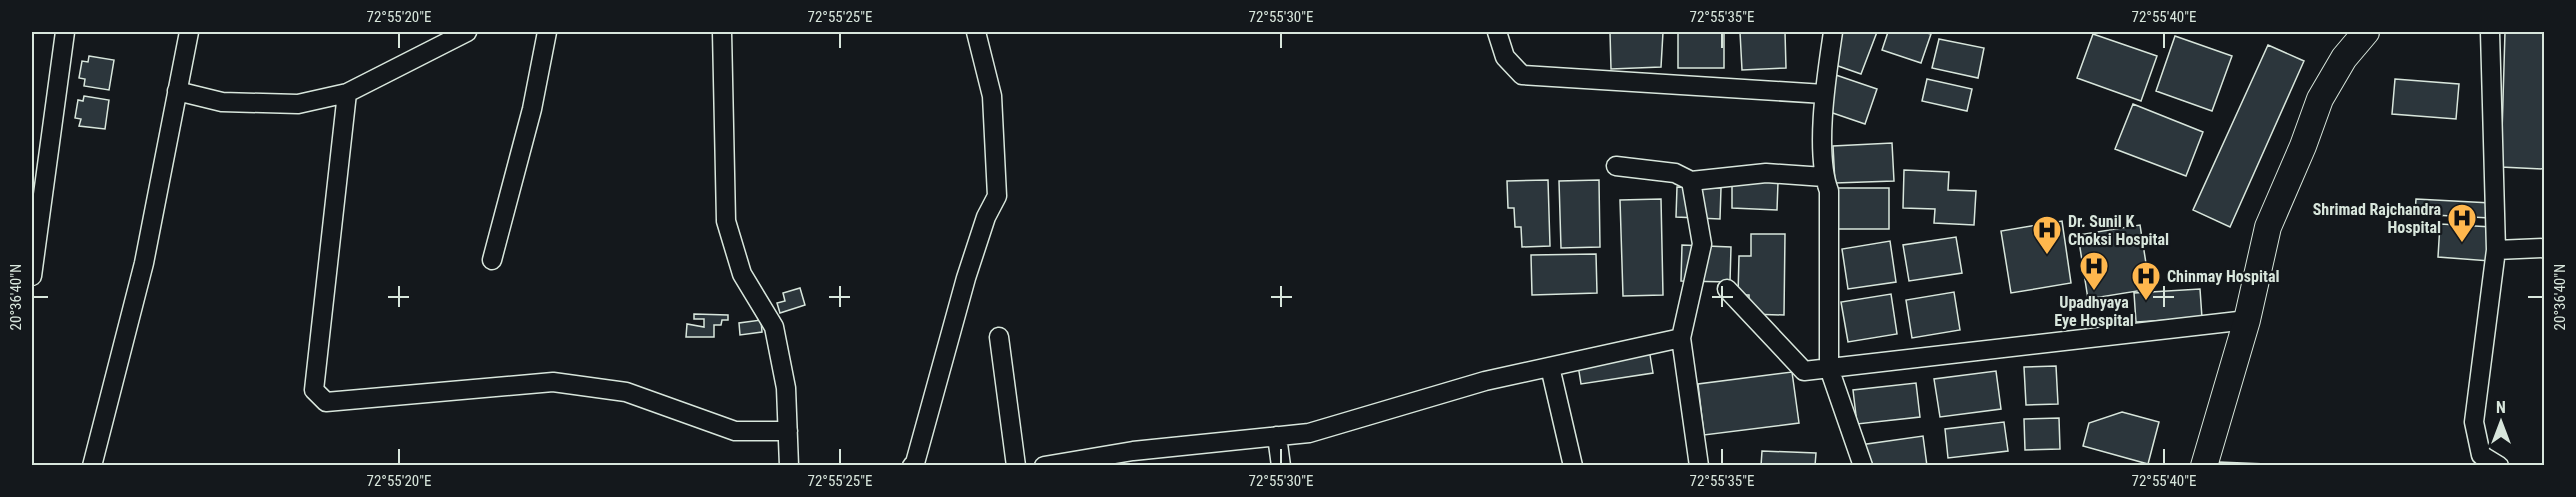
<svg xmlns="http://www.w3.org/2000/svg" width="2576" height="497" font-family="'Roboto Condensed',sans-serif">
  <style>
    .building { fill: #2c363c; stroke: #d8e6dc; stroke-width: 1.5 }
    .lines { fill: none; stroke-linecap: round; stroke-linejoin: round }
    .street-casing { stroke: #d8e6dc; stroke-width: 21 }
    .secondary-casing { stroke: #d8e6dc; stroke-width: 28 }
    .street { stroke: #14181c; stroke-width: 18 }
    .secondary { stroke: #14181c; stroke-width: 26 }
    .ticks { fill: none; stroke: #d8e6dc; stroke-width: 2 }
    .labels { text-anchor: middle; stroke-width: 4.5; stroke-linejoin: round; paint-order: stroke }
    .poi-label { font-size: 16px; font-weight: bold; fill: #d8e6dc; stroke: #14181c; text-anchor: start }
    .neatline { fill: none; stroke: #d8e6dc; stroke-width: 2 }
    .ticks-label { font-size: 15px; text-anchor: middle; fill: #d8e6dc }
  </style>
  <rect width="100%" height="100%" fill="#14181c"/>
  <path class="building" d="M1610,32H1663L1661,67L1611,69Z
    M1678,32H1724V68H1678Z
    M1740,32H1785L1786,68L1742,70Z
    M1831,32H1877L1861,74L1821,60Z
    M1888,32H1923L1931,34L1921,63L1882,50Z
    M2505,32H2544V169L2501,167Z
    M2093,34L2157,56L2141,101L2077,78Z
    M2175,36L2232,56L2212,111L2156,91Z
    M1939,39L1984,48L1978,78L1932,68Z
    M2268,45L2304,61L2230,227L2193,210Z
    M89,56L114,60L109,90L84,86L85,79L79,78L82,61L88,62Z
    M1830,73L1877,89L1865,124L1818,108Z
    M1927,79L1972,89L1967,111L1922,101Z
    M2395,79L2459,84L2456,119L2392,114Z
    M84,96L109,100L105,129L79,126L81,119L75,118L78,100L83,101Z
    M2133,104L2203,132L2186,176L2115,149Z
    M1892,143L1894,181L1835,183L1833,146Z
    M1904,170L1949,172L1948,190L1976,191L1974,225L1934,223L1935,209L1903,208Z
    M1548,180L1550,246L1522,247L1521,227H1515L1514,208H1508L1507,181Z
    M1599,180L1600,247L1561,248L1559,181Z
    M1732,180L1778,182L1777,210L1732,208Z
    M1677,187L1721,188L1720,219L1676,217Z
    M1837,188H1889V229H1838Z
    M1661,199L1663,295L1623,296L1620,200Z
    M2416,199L2491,203L2490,218L2415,214Z
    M2062,221L2071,283L2011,293L2001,231Z
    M2440,224L2492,227L2490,261L2438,257Z
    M2140,225L2150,289L2088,299L2078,235Z
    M1751,234H1785L1784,315L1749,314V295H1738L1739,256H1751Z
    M1956,237L1962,273L1909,281L1903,245Z
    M1890,241L1896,282L1848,289L1842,249Z
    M1682,245L1731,247L1730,282L1681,281Z
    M1596,254L1597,293L1532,295L1531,255Z
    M800,288L805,305L780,313L777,303L785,301L783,293Z
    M2200,289L2202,318L2136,322L2134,293Z
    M1954,292L1960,330L1912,338L1906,300Z
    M1891,294L1897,334L1848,342L1841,302Z
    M694,314L728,315V320H722L721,325H714V337H686L687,324L704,327V319H694Z
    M761,320L762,332L740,335L739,323Z
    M1649,349L1653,373L1581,384L1577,359Z
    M2056,366L2058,404L2026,405L2024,367Z
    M1996,371L2001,409L1940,417L1934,379Z
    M1792,372L1799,423L1704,435L1698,384Z
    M1916,383L1920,417L1857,424L1853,390Z
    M2122,412L2159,422L2148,464L2083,446L2089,423Z
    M2059,418L2060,449L2025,450L2024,419Z
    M2004,422L2008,451L1948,458L1945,429Z
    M1923,436L1927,466H1863L1860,445Z
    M1762,451L1816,453L1815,466H1761Z
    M2219,462L2266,464V466H2219Z"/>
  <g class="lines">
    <g class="street-casing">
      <path id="street" d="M722,32L726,221L742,274L774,327L786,388L789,466
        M1497,32L1505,57L1522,75L1824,94
        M1833,32C1827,73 1814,152 1829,191V368L1863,466
        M2490,32L2496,250L2474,422L2481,455L2499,466
        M177,91L222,102L298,104L347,93L467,32
        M347,93L314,390L326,402L553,382L626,392L735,431H788
        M1616,166L1675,173L1691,181L1766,173L1824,177
        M1691,181L1702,244L1681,338L1699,466
        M2496,250L2544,248
        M492,260L532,109L547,32
        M32,276L65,32
        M1727,289L1804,371L2247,320
        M999,337L1016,466
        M1550,367L1573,466
        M1277,436L1281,466
        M92,466L144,263L189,32
        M912,466L915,463L966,278L986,217L997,196L992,96L976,32
        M1044,466L1133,451L1309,433L1485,381L1681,338"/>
    </g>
    <g class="secondary-casing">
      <path id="secondary" d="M2204,466L2247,320L2268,227L2303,146L2320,99L2344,58L2366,32"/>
    </g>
    <use href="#street" class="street"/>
    <use href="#secondary" class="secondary"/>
  </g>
  <path class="ticks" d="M399,33V48M840,33V48M1281,33V48M1722,33V48M2164,33V48M399,286V307M840,286V307M1281,286V307M1722,286V307M2164,286V307M33,297H48M388,297H409M829,297H850M1271,297H1292M1712,297H1733M2153,297H2174M2528,297H2543M399,449V464M840,449V464M1281,449V464M1722,449V464M2164,449V464"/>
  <defs>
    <g id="hospital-pin" transform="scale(1.5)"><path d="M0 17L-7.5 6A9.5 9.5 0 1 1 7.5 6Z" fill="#ffb74d" stroke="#14181c"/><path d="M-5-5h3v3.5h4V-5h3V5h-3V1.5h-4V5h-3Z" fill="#111"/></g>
  </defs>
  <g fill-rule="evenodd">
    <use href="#hospital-pin" x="2462" y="218"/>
    <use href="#hospital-pin" x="2047" y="230"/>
    <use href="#hospital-pin" x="2094" y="266"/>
    <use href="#hospital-pin" x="2146" y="276"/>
  </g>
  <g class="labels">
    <g class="poi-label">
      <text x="2441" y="215" text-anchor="end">Shrimad Rajchandra<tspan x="2441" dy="18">Hospital</tspan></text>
      <text x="2068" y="227">Dr. Sunil K<tspan x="2068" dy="18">Choksi Hospital</tspan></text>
      <text x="2167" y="282">Chinmay Hospital</text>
      <text x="2094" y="308" text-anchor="middle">Upadhyaya<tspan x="2094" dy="18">Eye Hospital</tspan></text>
    </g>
  </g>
  <rect width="2576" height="497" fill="none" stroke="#14181c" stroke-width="66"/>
  <g transform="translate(2501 422)" stroke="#14181c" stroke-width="4.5" paint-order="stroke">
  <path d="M0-4.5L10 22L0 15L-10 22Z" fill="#d8e6dc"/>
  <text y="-9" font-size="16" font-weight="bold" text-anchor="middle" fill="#d8e6dc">N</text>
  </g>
  <rect x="33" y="33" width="2510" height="431" class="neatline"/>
  <g class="ticks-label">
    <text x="399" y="22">72°55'20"E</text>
    <text x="840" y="22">72°55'25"E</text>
    <text x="1281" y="22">72°55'30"E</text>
    <text x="1722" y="22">72°55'35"E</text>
    <text x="2164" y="22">72°55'40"E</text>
    <text transform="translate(16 297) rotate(-90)" y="5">20°36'40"N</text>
    <text transform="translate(2560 297) rotate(-90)" y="5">20°36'40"N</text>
    <text x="399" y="486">72°55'20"E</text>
    <text x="840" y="486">72°55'25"E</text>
    <text x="1281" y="486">72°55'30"E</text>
    <text x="1722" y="486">72°55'35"E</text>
    <text x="2164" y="486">72°55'40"E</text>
  </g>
</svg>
